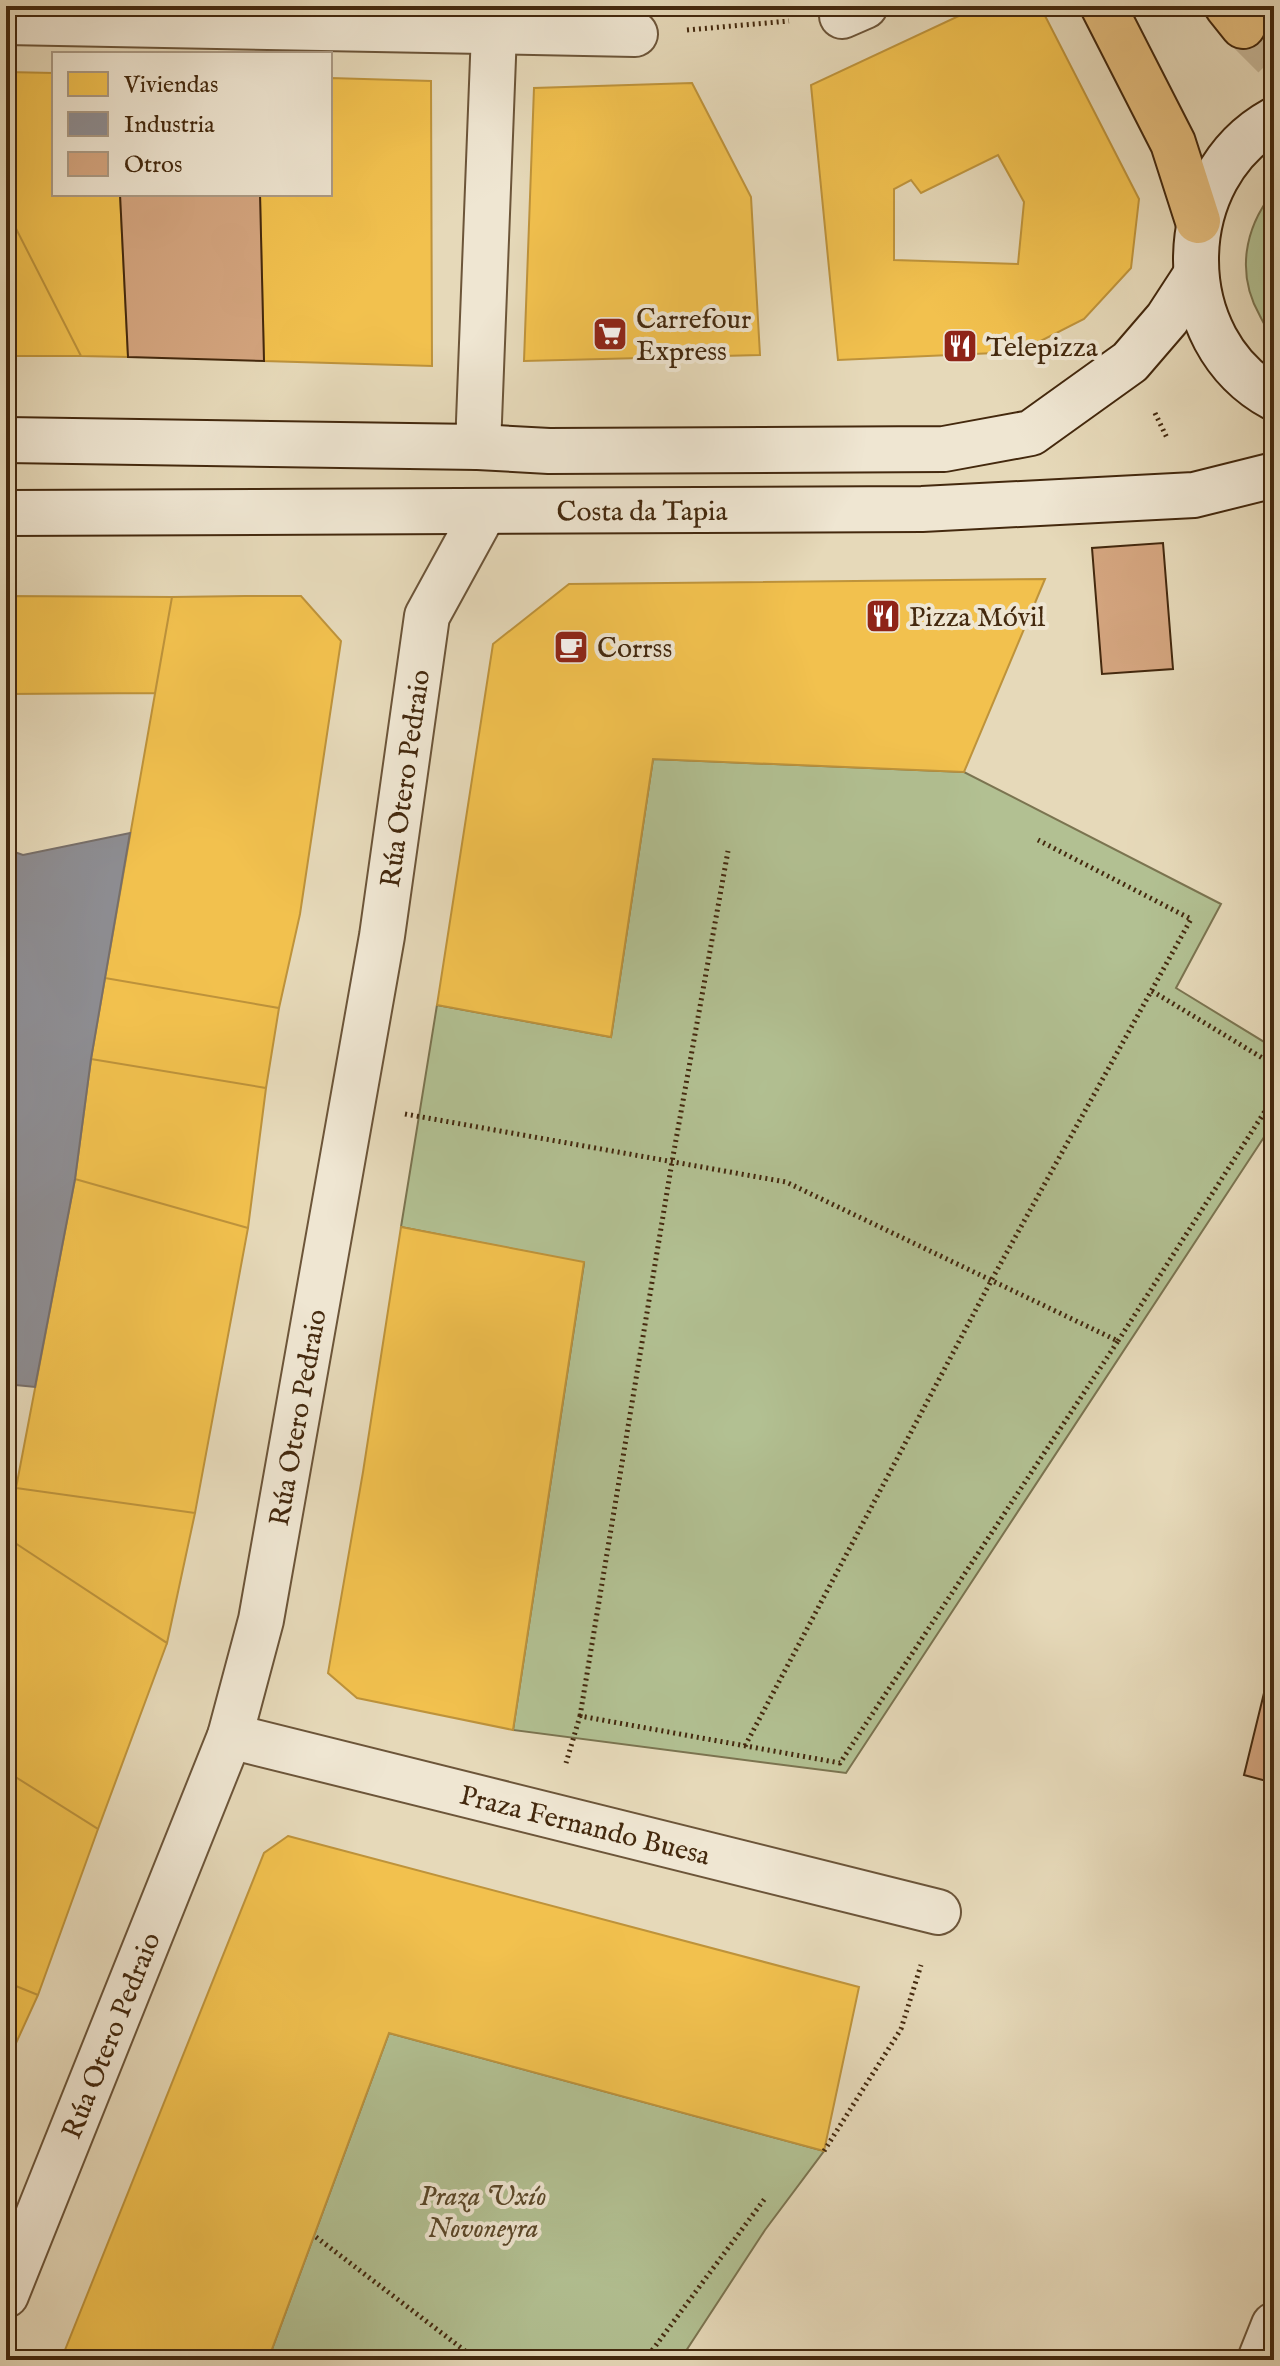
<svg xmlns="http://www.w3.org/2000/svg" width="1280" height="2366" font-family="'IM FELL English',serif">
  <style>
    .green { fill: #b2c092; stroke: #7b7450; stroke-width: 2 }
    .homes { fill: #f2c14e; stroke: #be933b; stroke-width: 2; fill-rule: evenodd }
    .industry { fill: #8d8d92; stroke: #776f6a; stroke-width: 2 }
    .building { fill: #d4a57f; stroke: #44290e; stroke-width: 2 }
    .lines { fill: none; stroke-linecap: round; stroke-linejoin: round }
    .highway-tunnel { stroke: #c6b697; stroke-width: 44; stroke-dasharray: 44 22; stroke-linecap: butt }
    .street-casing { stroke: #6c5539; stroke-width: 48 }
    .secondary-casing { stroke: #44290e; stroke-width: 48 }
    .highway-casing { stroke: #44290e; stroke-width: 48 }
    .path { stroke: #44290e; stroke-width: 5; stroke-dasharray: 2 4; stroke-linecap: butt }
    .street { stroke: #efe6d2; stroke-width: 44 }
    .secondary { stroke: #efe6d2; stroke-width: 44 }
    .highway { stroke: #e3bc7c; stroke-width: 44 }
    .labels { text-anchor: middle; stroke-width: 8; stroke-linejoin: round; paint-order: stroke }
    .poi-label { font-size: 28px; fill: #44290e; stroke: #efe6d2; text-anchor: start }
    .street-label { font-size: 28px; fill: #44290e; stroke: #efe6d2 }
    .park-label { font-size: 28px; font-style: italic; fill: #5a4728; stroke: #efe6d2 }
  </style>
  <rect width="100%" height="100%" fill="#e6d9b9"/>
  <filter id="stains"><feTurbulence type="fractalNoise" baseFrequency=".0025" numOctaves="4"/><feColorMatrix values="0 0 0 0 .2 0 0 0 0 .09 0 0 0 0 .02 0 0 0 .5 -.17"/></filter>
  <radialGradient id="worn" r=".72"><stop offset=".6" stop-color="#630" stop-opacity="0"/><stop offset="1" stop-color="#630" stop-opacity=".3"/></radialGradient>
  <path class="green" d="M1274,191V337C1267,331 1264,324 1260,316C1236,274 1244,228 1274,191Z
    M653,759L964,772L1221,904L1176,988L1274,1048V1122L846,1773L513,1730L584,1263L401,1227L437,1005L611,1037Z
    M389,2033L824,2151L765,2230L680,2360H268Z"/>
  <path class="homes" d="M980,6H1040L1139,199L1131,268L1084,319L1019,352L838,360L811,85ZM998,155L1024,202L1018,264L894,260V189L911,180L921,193Z
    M6,72L54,73V194H120L128,357L81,356L6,209Z
    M330,78L431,81L432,366L264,361L260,194H330Z
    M692,83L751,197L760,355L524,361L534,88Z
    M6,209L81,356H6Z
    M1045,579L964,772L653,759L611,1037L437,1005L493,644L569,584Z
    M6,596L172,597L155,693L6,694Z
    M245,596H301L341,641L300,914L279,1008L105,978L172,597Z
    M105,978L279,1008L266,1088L91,1059Z
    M91,1059L266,1088L248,1228L75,1179Z
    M75,1179L248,1228L195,1513L16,1488Z
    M401,1227L584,1262L513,1730L357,1698L328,1673L363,1472Z
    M16,1488L195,1513L167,1643L6,1537V1526Z
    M6,1537L167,1643L98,1829L6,1771Z
    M6,1771L98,1829L38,1995L6,1982Z
    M288,1836L859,1987L824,2151L389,2033L268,2360H61L264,1853Z
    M6,1982L38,1995L6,2065Z"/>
  <path class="industry" d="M130,833L91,1059L75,1179L35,1387L6,1384V849L23,855Z"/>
  <path class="building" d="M120,194H260L264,361L128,357Z
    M1163,543L1173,669L1102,674L1092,548Z
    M1274,1652V1783L1244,1775Z"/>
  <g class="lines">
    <path class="highway-tunnel" d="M1243,26L1274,57"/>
    <g class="street-casing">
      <g id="street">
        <path d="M842,16L865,6"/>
        <path d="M6,22L635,34"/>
        <path d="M478,447L494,32"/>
        <path id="s1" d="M230,1736L938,1912"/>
        <path id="s2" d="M6,2295L230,1736L261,1620L382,936L427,616L484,512"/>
        <path d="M1260,2360L1274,2325"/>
      </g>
    </g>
    <g class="secondary-casing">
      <g id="secondary">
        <path d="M1274,120C1171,177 1169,341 1274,398"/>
        <path d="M6,440L478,447L549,451L944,449L1031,433L1130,362L1167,319L1195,276"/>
        <path id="s3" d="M6,513L922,509L1194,495L1274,475"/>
      </g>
    </g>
    <g class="highway-casing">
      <path id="highway" d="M1103,6L1173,143L1198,221
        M1227,6L1243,26"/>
    </g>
    <path class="path" d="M687,30L789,21
      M1155,413L1168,440
      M1152,991L1274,1065
      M405,1114L786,1182L1118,1341L840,1763L580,1716L566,1763
      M1118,1341L1274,1097
      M580,1716L672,1162L728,851
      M745,1746L991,1281L1191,919L1038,840
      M824,2151L901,2029L921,1965
      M316,2237L477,2360
      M645,2360L766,2197"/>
    <use href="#street" class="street"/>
    <use href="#secondary" class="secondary"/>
    <use href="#highway" class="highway"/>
  </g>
  <defs>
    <g id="supermarket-square" transform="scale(1.8)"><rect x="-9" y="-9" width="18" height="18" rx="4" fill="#8f2418" stroke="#efe6d2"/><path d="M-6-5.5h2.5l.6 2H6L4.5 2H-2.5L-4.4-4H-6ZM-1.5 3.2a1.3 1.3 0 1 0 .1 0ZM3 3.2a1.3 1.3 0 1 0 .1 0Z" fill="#fff"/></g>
    <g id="restaurant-square" transform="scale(1.8)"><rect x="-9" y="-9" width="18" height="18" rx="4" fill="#8f2418" stroke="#efe6d2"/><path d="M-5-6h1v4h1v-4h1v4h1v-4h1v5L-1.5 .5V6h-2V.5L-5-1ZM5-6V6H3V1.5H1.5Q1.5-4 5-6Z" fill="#fff"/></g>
    <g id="cafe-square" transform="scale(1.8)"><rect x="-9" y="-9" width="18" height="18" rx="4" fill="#8f2418" stroke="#efe6d2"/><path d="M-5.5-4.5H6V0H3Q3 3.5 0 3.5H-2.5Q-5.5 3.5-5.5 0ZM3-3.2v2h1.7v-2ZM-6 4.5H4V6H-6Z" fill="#fff"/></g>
  </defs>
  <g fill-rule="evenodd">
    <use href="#supermarket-square" x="610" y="334"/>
    <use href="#restaurant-square" x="960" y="346"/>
    <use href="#restaurant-square" x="883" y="616"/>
    <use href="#cafe-square" x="571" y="647"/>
  </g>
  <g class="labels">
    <g class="poi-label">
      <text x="636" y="328">Carrefour<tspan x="636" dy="32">Express</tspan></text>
      <text x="986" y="356">Telepizza</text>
      <text x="909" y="626">Pizza Móvil</text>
      <text x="597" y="657">Corrss</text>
    </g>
    <g class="street-label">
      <text dy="10" stroke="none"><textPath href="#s3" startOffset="636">Costa da Tapia</textPath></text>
      <text dy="10" stroke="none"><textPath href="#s2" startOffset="1576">Rúa Otero Pedraio</textPath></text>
      <text dy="10" stroke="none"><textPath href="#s2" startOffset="928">Rúa Otero Pedraio</textPath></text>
      <text dy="10" stroke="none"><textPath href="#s1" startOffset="366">Praza Fernando Buesa</textPath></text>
      <text dy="10" stroke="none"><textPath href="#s2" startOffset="280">Rúa Otero Pedraio</textPath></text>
    </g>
    <g class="park-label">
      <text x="483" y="2205">Praza Uxío<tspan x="483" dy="32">Novoneyra</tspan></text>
    </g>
  </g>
  <rect width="1280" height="2366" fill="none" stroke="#e6d9b9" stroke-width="32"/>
  <rect x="8" y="8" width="1264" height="2350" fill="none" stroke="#44290e" stroke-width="4"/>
  <rect x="16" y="16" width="1248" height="2334" fill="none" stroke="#44290e" stroke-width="2"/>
  <rect x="52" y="52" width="280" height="144" fill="#efe6d2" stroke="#ab9a84" stroke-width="2"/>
  <rect x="68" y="72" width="40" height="24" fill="#f2c14e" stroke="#ab9a84" stroke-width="2"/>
  <text x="124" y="92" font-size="24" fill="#44290e">Viviendas</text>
  <rect x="68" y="112" width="40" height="24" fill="#8d8d92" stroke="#ab9a84" stroke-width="2"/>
  <text x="124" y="132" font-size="24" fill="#44290e">Industria</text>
  <rect x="68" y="152" width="40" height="24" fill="#d4a57f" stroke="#ab9a84" stroke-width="2"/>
  <text x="124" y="172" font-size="24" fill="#44290e">Otros</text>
  <rect width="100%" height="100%" filter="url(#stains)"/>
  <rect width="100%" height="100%" fill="url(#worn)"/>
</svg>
